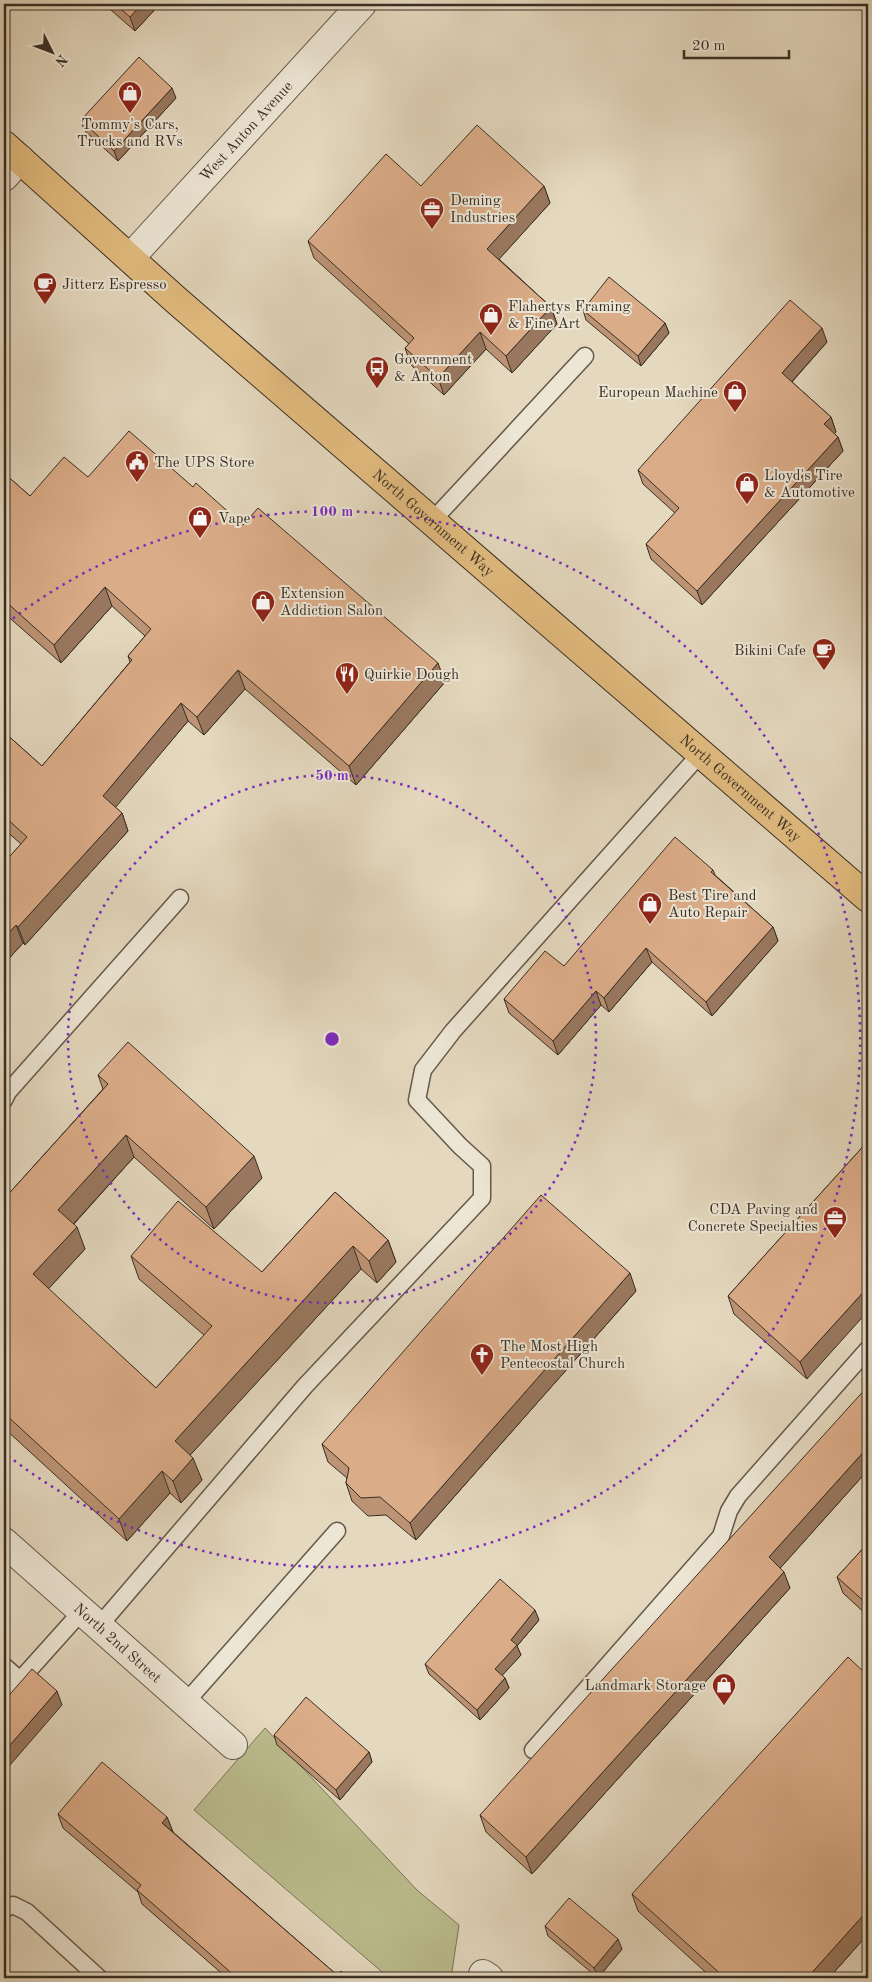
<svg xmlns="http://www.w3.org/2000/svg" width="872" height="1982" font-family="'Old Standard TT',serif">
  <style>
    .grass { fill: #bbbc8d; stroke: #7a7558 }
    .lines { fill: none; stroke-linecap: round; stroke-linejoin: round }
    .lane-casing { stroke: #64584a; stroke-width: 19 }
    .street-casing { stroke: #64584a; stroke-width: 30 }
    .primary-casing { stroke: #392e24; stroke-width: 30 }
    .lane { stroke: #ede6d5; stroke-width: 16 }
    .street { stroke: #ede6d5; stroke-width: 28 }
    .primary { stroke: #e2bc7f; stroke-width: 28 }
    .wall { fill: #bc9475; stroke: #392e24 }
    .shaded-wall { fill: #99785f; stroke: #392e24 }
    .building { fill: #dbac88; stroke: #392e24 }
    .ring { fill: none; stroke: #7b2cbf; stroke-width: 2.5; stroke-dasharray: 2.5 5 }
    .labels { text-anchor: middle; stroke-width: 4; stroke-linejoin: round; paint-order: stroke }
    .poi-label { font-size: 15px; fill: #392e24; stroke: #ede6d5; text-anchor: start }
    .street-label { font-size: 15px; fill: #392e24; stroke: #ede6d5 }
    .centre { fill: #7b2cbf; stroke: #ede6d5; stroke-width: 2.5 }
    .ring-label { font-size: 15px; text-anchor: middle; font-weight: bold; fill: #7b2cbf; stroke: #ede6d5; stroke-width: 4; stroke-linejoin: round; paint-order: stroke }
  </style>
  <rect width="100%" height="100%" fill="#e4d8be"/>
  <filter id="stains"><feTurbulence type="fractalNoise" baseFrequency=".004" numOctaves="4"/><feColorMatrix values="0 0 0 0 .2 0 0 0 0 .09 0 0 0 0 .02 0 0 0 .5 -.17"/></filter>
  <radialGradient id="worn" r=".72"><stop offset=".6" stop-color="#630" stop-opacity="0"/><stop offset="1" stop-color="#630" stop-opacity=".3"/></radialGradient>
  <path class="grass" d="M265,1728L417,1890L459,1925L451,1978H389L194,1810Z"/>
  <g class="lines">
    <g class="lane-casing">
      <path id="lane" d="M433,520L585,356
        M4,1100L8,1092L180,898
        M99,1626L305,1386L482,1198V1166L460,1146L417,1100L423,1070L453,1031L701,753
        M4,1666L20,1680
        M4,1698L82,1611
        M186,1702L337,1531
        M533,1750L721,1536L729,1511L738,1496L868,1349
        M4,1909L13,1905L27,1912L99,1978"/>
    </g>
    <g class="street-casing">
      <g id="street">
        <path d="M4,177L20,159"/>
        <path id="s1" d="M130,258L362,4"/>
        <path id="s2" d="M4,1542L233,1745"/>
        <path d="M483,1974L489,1978"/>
      </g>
    </g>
    <g class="primary-casing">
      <g id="primary">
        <path id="s3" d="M4,145L176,300L868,898"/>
      </g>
    </g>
    <use href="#lane" class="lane"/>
    <use href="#street" class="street"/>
    <use href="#primary" class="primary"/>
  </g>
  <path class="wall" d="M104,4H160L135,31Z
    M176,98L118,161L84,130L81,120Z
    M421,186H544L550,203L499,259L551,307L557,324L512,373L486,349L444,395L411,365L405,348L409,344L314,258L308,241Z
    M583,310L665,323L669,333L641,366L586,320Z
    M827,342L792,382L831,417L836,432L834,433L838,437L843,451L702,605L651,559L646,544L675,513L643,484L638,470Z
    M4,473L30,496L88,477L193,487L243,525L445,682L356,785L245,689L204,735L188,721L115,807L122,813L128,831L25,945L23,943L4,964V863L21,844L4,829V732L42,766L130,662L128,656L145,636L112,606L61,663L4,613Z
    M713,870L715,875L773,927L778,941L712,1016L652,962L609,1012L601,1005L558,1055L509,1013L504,999L564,966Z
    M98,1075L262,1178L214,1229L134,1157L74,1224L85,1249L48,1289L156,1388L204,1335L139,1279L131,1256L262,1272L335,1192L388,1240L396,1262L377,1283L361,1269L190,1455L202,1480L181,1503L170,1493L127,1541L4,1428V1199L103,1089Z
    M868,1141L807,1379L734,1314L728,1296Z
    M636,1291L416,1540L386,1515L368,1516L352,1501L346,1483L347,1478L328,1462L322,1444Z
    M868,1470L780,1568L790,1588L532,1874L486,1832L480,1815Z
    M868,1543V1616L843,1593L837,1577Z
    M539,1620L517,1646L521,1655L502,1675L505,1678L509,1688L480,1720L429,1674L425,1664Z
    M868,1676V1934L829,1978H712L638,1911L632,1894Z
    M274,1735L369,1752L372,1762L340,1800L277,1745Z
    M58,1814L167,1817L173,1832L337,1975L349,1978H227L142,1904L138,1892L63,1828Z
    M545,1926L622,1949L598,1978L548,1936Z"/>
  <path class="shaded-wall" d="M77,4H82L79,8Z
    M142,4H160L135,31L130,17Z
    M172,88L176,98L118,161L114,151Z
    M544,186L550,203L493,266L487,249Z
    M551,307L557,324L512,373L506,356Z
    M665,323L669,333L641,366L638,356Z
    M822,328L827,342L787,387L782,373Z
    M480,332L486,349L444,395L438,378Z
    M831,417L836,432L830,439L824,424Z
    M838,437L843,451L702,605L697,591Z
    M105,587L112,606L61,663L54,645Z
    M438,663L445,682L356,785L349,766Z
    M238,670L245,689L204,735L197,717Z
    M181,703L188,721L110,814L103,796Z
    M122,813L128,831L25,945L18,927Z
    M16,925L23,943L4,964V938Z
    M773,927L778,941L712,1016L706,1002Z
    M646,948L652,962L609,1012L604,998Z
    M596,991L601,1005L558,1055L553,1041Z
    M126,1135L134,1157L66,1232L58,1210Z
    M254,1156L262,1178L214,1229L206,1207Z
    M77,1227L85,1249L41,1297L33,1274Z
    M388,1240L396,1262L377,1283L369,1261Z
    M353,1246L361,1269L183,1463L175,1441Z
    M630,1273L636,1291L416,1540L410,1523Z
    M868,1287V1311L807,1379L800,1362Z
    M868,1447V1470L775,1574L769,1557Z
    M193,1458L202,1480L181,1503L173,1481Z
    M162,1471L170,1493L127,1541L119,1519Z
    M784,1572L790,1588L532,1874L526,1857Z
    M535,1610L539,1620L517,1646L521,1655L499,1679L495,1669L511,1640Z
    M505,1678L509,1688L480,1720L477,1710Z
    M57,1691L62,1705L4,1772V1752Z
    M369,1752L372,1762L340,1800L336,1790Z
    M167,1817L173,1832L162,1823Z
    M868,1910V1934L829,1978H807Z
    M618,1939L622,1949L598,1978L594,1968Z"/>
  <path class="building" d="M115,4H142L130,17Z
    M139,57L172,88L114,151L81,120Z
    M477,125L544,186L487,249L551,307L506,356L480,332L438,378L405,348L414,338L308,241L386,154L421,186Z
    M609,277L665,323L638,356L583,310Z
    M790,300L822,328L782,373L831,417L824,424L838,437L697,591L646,544L679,508L638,470Z
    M129,431L193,487L196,483L243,525L258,508L438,663L349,766L238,670L197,717L181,703L103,796L122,813L18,927L16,925L4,938V863L27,837L4,816V732L42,766L132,660L128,656L151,629L105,587L54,645L4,600V473L30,496L64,457L88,477Z
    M675,837L713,870L711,872L773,927L706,1002L646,948L604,998L596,991L553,1041L504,999L545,951L564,966Z
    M128,1042L254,1156L206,1207L126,1135L58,1210L77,1227L33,1274L156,1388L212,1326L131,1256L178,1201L262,1272L335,1192L388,1240L369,1261L353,1246L175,1441L193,1458L173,1481L162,1471L119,1519L4,1413V1199L108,1084L98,1075Z
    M868,1141V1287L800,1362L728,1296Z
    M541,1195L630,1273L410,1523L380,1497L361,1498L346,1483L349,1468L322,1444Z
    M868,1386V1447L769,1557L784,1572L526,1857L480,1815Z
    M868,1543V1605L837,1577Z
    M500,1579L535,1610L511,1640L517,1645L495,1669L505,1678L477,1710L425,1664Z
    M848,1657L868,1676V1910L807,1978H725L632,1894Z
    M32,1669L57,1691L4,1752V1701Z
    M306,1697L369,1752L336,1790L274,1735Z
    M102,1762L167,1817L162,1823L337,1975L341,1971L349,1978H238L236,1977L137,1890L141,1885L58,1814Z
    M569,1898L618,1939L594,1968L545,1926Z"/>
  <g class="ring">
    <circle cx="332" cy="1039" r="264"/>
    <path d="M7 623A528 528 0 1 1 7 1455"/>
  </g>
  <defs>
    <g id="shop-pin" transform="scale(1.25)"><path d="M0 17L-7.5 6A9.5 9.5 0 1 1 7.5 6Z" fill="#8f2418" stroke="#ede6d5"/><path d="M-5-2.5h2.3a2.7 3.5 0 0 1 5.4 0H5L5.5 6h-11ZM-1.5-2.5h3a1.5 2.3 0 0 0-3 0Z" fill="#fff"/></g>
    <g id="office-pin" transform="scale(1.25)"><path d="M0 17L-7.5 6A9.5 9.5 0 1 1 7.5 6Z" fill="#8f2418" stroke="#ede6d5"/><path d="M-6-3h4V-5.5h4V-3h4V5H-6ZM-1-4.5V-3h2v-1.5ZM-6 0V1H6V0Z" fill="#fff"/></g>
    <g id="cafe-pin" transform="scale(1.25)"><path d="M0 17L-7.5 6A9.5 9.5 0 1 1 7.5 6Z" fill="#8f2418" stroke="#ede6d5"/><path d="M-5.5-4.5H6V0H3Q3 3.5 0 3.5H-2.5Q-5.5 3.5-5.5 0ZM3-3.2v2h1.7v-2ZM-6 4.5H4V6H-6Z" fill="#fff"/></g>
    <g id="bus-pin" transform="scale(1.25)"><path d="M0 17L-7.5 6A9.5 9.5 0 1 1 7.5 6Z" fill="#8f2418" stroke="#ede6d5"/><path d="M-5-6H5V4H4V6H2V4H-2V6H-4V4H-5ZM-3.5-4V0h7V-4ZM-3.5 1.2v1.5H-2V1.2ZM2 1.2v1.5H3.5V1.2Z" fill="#fff"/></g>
    <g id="civic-pin" transform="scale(1.25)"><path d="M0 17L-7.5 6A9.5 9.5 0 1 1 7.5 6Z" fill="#8f2418" stroke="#ede6d5"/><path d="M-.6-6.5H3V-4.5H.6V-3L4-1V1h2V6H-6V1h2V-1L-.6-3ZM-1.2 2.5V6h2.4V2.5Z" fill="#fff"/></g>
    <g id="restaurant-pin" transform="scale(1.25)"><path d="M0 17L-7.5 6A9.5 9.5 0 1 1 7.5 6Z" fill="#8f2418" stroke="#ede6d5"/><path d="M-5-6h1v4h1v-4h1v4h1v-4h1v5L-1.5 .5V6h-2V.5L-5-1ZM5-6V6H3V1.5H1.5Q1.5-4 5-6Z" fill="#fff"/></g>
    <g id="church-pin" transform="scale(1.25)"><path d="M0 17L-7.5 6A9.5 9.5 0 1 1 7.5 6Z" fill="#8f2418" stroke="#ede6d5"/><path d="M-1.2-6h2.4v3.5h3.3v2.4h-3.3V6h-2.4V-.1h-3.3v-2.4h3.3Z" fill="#fff"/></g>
  </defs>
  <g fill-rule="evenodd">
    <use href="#shop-pin" x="130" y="93"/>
    <use href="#office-pin" x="432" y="209"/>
    <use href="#cafe-pin" x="45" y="284"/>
    <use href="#shop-pin" x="491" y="315"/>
    <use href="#bus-pin" x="377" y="368"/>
    <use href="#shop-pin" x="735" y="392"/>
    <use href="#civic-pin" x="137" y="462"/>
    <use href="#shop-pin" x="747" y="484"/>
    <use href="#shop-pin" x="200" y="518"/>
    <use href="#shop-pin" x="263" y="602"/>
    <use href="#cafe-pin" x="824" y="650"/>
    <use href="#restaurant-pin" x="347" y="674"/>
    <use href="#shop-pin" x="650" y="904"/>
    <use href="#office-pin" x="835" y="1218"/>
    <use href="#church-pin" x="482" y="1355"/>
    <use href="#shop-pin" x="724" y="1685"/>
  </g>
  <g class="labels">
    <g class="poi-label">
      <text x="130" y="129" text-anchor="middle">Tommy's Cars,<tspan x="130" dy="17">Trucks and RVs</tspan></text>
      <text x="450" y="205">Deming<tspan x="450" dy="17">Industries</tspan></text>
      <text x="62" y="289">Jitterz Espresso</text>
      <text x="508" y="311">Flahertys Framing<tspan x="508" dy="17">&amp; Fine Art</tspan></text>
      <text x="394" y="364">Government<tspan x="394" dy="17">&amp; Anton</tspan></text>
      <text x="718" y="397" text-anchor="end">European Machine</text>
      <text x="154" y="467">The UPS Store</text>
      <text x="764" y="480">Lloyd's Tire<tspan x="764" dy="17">&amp; Automotive</tspan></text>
      <text x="218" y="523">Vape</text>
      <text x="280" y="598">Extension<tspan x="280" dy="17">Addiction Salon</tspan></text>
      <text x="806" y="655" text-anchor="end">Bikini Cafe</text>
      <text x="364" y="679">Quirkie Dough</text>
      <text x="668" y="900">Best Tire and<tspan x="668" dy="17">Auto Repair</tspan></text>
      <text x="818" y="1214" text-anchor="end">CDA Paving and<tspan x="818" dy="17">Concrete Specialties</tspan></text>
      <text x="500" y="1351">The Most High<tspan x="500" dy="17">Pentecostal Church</tspan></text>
      <text x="706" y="1690" text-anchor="end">Landmark Storage</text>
    </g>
    <g class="street-label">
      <text dy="5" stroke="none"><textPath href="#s1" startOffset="172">West Anton Avenue</textPath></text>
      <text dy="5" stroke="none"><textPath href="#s3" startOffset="572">North Government Way</textPath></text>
      <text dy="5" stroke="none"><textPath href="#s3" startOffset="978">North Government Way</textPath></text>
      <text dy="5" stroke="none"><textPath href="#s2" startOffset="152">North 2nd Street</textPath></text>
    </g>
  </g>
  <circle cx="332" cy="1039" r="8" class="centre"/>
  <g class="ring-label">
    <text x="332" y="516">100 m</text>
    <text x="332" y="780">50 m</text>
  </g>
  <rect width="872" height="1982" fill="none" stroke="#e4d8be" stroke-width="20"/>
  <rect x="5" y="5" width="862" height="1972" fill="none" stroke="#392e24" stroke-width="2.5"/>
  <rect x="10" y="10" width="852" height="1962" fill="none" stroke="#392e24"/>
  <g transform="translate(52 52) rotate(132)" stroke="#ede6d5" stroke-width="4" paint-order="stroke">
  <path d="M0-4L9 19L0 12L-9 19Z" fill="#392e24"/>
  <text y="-8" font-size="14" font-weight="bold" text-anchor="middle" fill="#392e24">N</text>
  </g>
  <path d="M684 50v8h105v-8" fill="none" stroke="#392e24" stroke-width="2.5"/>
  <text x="692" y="50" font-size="15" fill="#392e24" stroke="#ede6d5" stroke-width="4" paint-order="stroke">20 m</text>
  <rect width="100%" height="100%" filter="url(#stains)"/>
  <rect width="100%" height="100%" fill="url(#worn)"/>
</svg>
